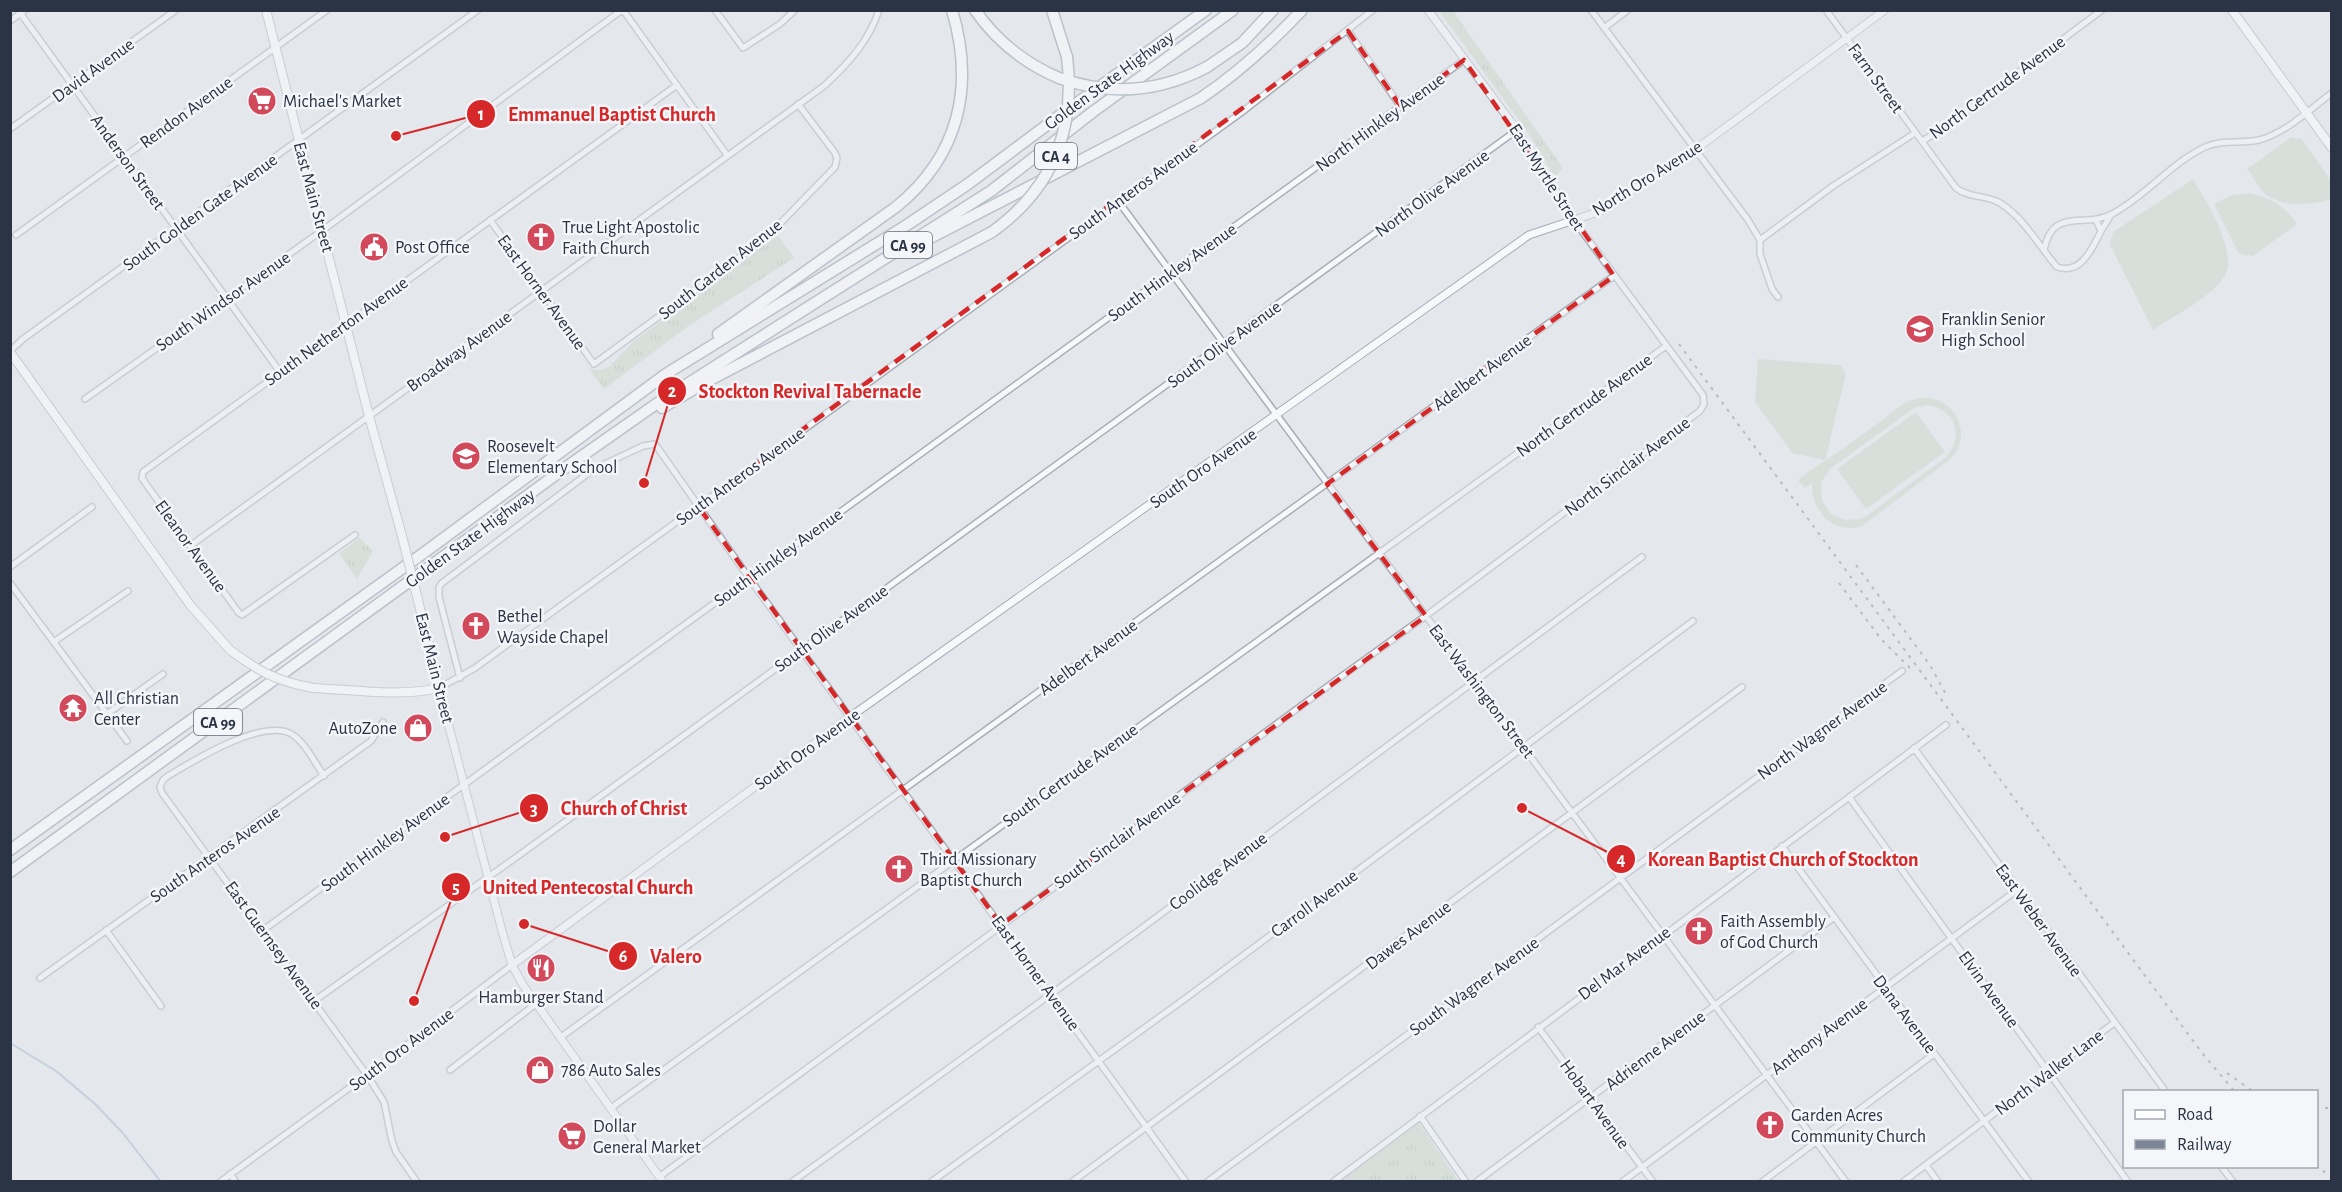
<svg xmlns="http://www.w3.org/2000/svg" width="2342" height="1192" font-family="'Alegreya Sans',sans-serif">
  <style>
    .grass { fill: url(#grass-tufts) }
    .pitch { fill: #c9d6c5; fill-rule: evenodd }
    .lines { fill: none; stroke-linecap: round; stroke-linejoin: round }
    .stream { stroke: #9fb4cc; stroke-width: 2 }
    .minor-casing { stroke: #a9aeb7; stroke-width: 8 }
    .tertiary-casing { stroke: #a9aeb7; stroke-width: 9 }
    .secondary-casing { stroke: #a9aeb7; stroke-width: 10 }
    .motorway-casing { stroke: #8b94a3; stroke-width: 13 }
    .minor { stroke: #f7f8fa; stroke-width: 5 }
    .tertiary { stroke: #f7f8fa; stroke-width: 7 }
    .secondary { stroke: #fff; stroke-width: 8 }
    .motorway { stroke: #fff; stroke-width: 10 }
    .rail { stroke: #7d8696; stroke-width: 2; stroke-dasharray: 3 6; stroke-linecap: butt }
    .secondary-bridge-casing { stroke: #a9aeb7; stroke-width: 10; stroke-linecap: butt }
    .motorway-bridge-casing { stroke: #8b94a3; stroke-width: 13; stroke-linecap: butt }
    .secondary-bridge { stroke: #fff; stroke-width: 8 }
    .motorway-bridge { stroke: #fff; stroke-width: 10 }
    .marked { fill: none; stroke: #d62828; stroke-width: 4.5; stroke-dasharray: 12 8; stroke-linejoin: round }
    .labels { text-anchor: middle; stroke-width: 5; stroke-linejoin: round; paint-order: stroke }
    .shield { fill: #f4f6f9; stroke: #676e7b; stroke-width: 1.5 }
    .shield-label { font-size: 16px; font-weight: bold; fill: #2b3445 }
    .street-label { font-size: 18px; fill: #2b3445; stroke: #f4f6f9 }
    .poi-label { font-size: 18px; fill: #2b3445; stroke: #f4f6f9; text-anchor: start }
    .leader { fill: none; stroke: #d62828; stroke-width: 2 }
    .callout-dot { fill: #d62828; stroke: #f4f6f9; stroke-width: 2 }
    .mark-label { font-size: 18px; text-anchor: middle; font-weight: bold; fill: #fff }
    .callout-label { font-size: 20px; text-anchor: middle; font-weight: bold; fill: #d62828; stroke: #f4f6f9; stroke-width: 5; stroke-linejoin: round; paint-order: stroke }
  </style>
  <defs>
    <pattern id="grass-tufts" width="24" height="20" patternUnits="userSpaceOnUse" patternTransform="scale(1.5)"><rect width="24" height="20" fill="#c9d6c5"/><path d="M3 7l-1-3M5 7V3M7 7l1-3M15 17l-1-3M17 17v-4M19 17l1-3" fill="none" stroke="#adb8ab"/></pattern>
  </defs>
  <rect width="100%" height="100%" fill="#e4e7ec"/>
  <path class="grass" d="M1439,11H1453L1563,168L1555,177L1527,131Z
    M778,235L794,258L687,327L604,389L589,369L600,370L609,367L634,341Z
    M360,538L373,551L357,579L339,553Z
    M1418,1122L1459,1181H1341Z"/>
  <path class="pitch" d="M2291,137L2302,139L2331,181V198L2329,200C2307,205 2283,208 2264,193C2258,187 2253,176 2247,169Z
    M2193,179C2205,199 2240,254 2224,277C2210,298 2174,316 2153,330L2110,245L2113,232Z
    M2250,193C2275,201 2282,203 2297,224L2253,256L2239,254L2214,204L2232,195Z
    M1758,359L1840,365L1846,374L1825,461C1846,447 1865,432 1885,418C1894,411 1902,403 1912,400C1950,387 1979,434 1948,461L1862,526C1833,536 1811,510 1812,483L1805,488L1798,480L1825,460L1792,453L1755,402ZM1927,405C1955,409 1965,436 1946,457L1865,517L1859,519L1845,520L1831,514L1822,500L1821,487L1822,481L1830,469L1914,408Z
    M1916,412L1945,452L1866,509L1837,469Z"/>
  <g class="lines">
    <path class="stream" d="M10,1043L56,1071L94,1103L122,1132L161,1182"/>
    <g class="minor-casing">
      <path id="minor" d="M18,10L280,372
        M623,10L727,155
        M715,10L743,48L780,24L795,10
        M1591,10L1748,220L1760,240V254L1772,289L1778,297
        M1826,10L1956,188C1968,198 1987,195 2000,203C2024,218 2039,246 2057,267C2081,275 2092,249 2101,231L2096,220
        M10,21L25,10
        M1604,28L1628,10
        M1348,31L1401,107
        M10,129L176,10
        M1922,141L1941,130L2102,10
        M1118,201L1846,1182
        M490,220L594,364L767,237L835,167L837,158L835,153L798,104
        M2101,231L2111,215
        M16,235L327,10
        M1760,240L1833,186L1915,133
        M2044,250C2053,206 2084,229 2112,214C2146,196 2171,163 2205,147C2223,139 2241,144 2259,140C2286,133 2310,109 2332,93
        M10,351L23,339L478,10
        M85,399L323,230L622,10
        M355,535L242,615L239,613L146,484L142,478L143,472L677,85
        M190,546L824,86C848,64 869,41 879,10
        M10,567L92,507
        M10,583L127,741
        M55,641L128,591
        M460,678L439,597V587L442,583L594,469L643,446L655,444L749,578L1186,1182
        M439,688L475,668L1242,112L1373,10
        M107,714L163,674
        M1914,748L2166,1092
        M324,776C315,763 306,744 293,735C265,716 193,761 168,776L163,780L160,787L162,793L367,1075L384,1102L392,1141L396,1152L417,1182
        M1849,797L2128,1182
        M1782,846L2029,1182
        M106,930L161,1006
        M262,931L1464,60
        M40,978L371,741L383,722
        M314,1001L518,856L1517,130
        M1538,1027L1653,1182
        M561,1037L1614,276
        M450,1070L537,1003
        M611,1108L1666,346
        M1420,1116L1466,1182
        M1926,1165L1938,1182
        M2221,1166L2233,1182
        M230,1174L236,1182
        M659,1177L1331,684L1431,612L1700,411L1704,404L1703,395L1573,219
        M220,1182L367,1075L512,965
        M792,1182L1138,931L1642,557
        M931,1182L1186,998L1693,621
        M1072,1182L1742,687
        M1207,1182L1902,671
        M1333,1182L1946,725
        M1476,1182L1833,918
        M1622,1182L2017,890
        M1762,1182L1934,1054
        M1903,1182L2114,1023"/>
    </g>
    <g class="tertiary-casing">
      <path id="tertiary" d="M1428,10L1517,130L1573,219
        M439,688L502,931L512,965L523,985L663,1182
        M512,965L850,717L1529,235L1601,211L1703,144L1885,10"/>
    </g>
    <g class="secondary-casing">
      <path id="secondary" d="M266,10L369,416L402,536
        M2232,10L2332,148
        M10,352L191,606L230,650
        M313,688C353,690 401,697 439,688L418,600"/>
    </g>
    <g class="motorway-casing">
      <path id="motorway" d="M975,10C997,42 1024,63 1059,78
        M1052,10L1067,57
        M1207,67L1242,43L1273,10
        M932,237L1201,98C1238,73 1271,43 1302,10
        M718,334L896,207C959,156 975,87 952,10
        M662,408L706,382L992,232
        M10,850L425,552L666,374L907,225L968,184L1059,116L1206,10
        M10,872L572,463L659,402L991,191L1094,111L1233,10"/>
    </g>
    <use href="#minor" class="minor"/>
    <use href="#tertiary" class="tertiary"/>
    <use href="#secondary" class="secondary"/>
    <use href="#motorway" class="motorway"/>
    <path class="rail" d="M1679,344L2202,1053L2235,1092
      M1856,565L1930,665L1948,698
      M1839,583L1881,639L1910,668
      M2227,1073L2254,1092
      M2316,1108H2332
      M2316,1165L2332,1178"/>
    <g class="secondary-bridge-casing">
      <path id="secondary-bridge" d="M402,536L418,600
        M230,650C260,672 276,681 313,688"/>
    </g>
    <g class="motorway-bridge-casing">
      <path id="motorway-bridge" d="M1059,78C1110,96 1160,92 1207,67
        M992,232C1052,189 1076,130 1067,57"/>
    </g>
    <use href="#secondary-bridge" class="secondary-bridge"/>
    <use href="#motorway-bridge" class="motorway-bridge"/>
  </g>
  <path d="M0 0H2342V1192H0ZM1348,31L1401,107L1464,60L1614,276L1327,484L1426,616L1001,925L698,506Z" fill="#e4e7ec" fill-opacity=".55" fill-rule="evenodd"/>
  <path class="marked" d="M1348,31L1401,107L1464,60L1614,276L1327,484L1426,616L1001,925L698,506Z"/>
  <defs>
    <g id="supermarket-disc" transform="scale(1.5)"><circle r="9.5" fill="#d1495b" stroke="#f4f6f9"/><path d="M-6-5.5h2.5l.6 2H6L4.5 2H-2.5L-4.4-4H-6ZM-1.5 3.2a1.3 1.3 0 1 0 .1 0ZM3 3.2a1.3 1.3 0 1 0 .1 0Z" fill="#fff"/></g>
    <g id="church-disc" transform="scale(1.5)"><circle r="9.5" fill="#d1495b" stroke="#f4f6f9"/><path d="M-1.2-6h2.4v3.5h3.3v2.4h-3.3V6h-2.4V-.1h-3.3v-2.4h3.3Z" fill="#fff"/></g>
    <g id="civic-disc" transform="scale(1.5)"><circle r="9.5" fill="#d1495b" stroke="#f4f6f9"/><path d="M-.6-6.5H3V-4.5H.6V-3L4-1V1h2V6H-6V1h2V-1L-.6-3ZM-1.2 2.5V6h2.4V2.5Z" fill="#fff"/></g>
    <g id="school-disc" transform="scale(1.5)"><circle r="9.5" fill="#d1495b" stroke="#f4f6f9"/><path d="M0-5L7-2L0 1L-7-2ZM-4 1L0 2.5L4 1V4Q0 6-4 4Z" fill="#fff"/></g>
    <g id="temple-disc" transform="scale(1.5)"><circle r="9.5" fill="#d1495b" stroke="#f4f6f9"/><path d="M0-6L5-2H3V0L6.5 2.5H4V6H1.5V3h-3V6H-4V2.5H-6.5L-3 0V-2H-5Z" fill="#fff"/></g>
    <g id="shop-disc" transform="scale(1.5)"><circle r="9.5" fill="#d1495b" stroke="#f4f6f9"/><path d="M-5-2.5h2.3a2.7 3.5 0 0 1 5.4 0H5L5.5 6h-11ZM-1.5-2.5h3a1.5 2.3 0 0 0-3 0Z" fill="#fff"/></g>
    <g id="restaurant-disc" transform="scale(1.5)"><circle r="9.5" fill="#d1495b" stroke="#f4f6f9"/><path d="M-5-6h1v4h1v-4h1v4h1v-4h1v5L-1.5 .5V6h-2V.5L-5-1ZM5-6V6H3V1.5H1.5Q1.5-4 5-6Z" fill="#fff"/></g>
  </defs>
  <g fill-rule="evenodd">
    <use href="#supermarket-disc" x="262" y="101"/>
    <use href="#church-disc" x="541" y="237"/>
    <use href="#civic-disc" x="374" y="247"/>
    <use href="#school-disc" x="1920" y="329"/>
    <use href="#school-disc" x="466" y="456"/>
    <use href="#church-disc" x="476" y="626"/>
    <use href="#temple-disc" x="73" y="708"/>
    <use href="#shop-disc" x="418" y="728"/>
    <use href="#church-disc" x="899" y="869"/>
    <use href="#church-disc" x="1699" y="931"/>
    <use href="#restaurant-disc" x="541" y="968"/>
    <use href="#shop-disc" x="540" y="1070"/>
    <use href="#church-disc" x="1770" y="1125"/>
    <use href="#supermarket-disc" x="572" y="1136"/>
  </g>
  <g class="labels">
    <g class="shield">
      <rect x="1035" y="143" width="42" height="26" rx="4.5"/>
      <rect x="884" y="232" width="48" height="26" rx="4.5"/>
      <rect x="194" y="709" width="48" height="26" rx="4.5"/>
    </g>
    <g class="shield-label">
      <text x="1056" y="162">CA 4</text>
      <text x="908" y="251">CA 99</text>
      <text x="218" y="728">CA 99</text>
    </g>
    <g class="street-label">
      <text transform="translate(93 70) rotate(-36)" y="6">David Avenue</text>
      <text transform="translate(1876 78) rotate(54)" y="6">Farm Street</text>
      <text transform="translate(1109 80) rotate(-36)" y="6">Golden State Highway</text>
      <text transform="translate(1997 87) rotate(-36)" y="6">North Gertrude Avenue</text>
      <text transform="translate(186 112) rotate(-36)" y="6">Rendon Avenue</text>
      <text transform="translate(1380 122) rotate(-36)" y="6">North Hinkley Avenue</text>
      <text transform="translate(128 162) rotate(54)" y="6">Anderson Street</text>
      <text transform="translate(1547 177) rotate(57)" y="6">East Myrtle Street</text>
      <text transform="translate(1647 178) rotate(-32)" y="6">North Oro Avenue</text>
      <text transform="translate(1133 190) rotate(-36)" y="6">South Anteros Avenue</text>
      <text transform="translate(1432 193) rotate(-36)" y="6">North Olive Avenue</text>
      <text transform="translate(314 197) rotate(75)" y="6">East Main Street</text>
      <text transform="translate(200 212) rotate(-36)" y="6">South Golden Gate Avenue</text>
      <text transform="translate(720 269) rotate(-38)" y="6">South Garden Avenue</text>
      <text transform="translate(1172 272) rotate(-36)" y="6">South Hinkley Avenue</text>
      <text transform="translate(542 292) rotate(54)" y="6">East Horner Avenue</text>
      <text transform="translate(223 301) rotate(-35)" y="6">South Windsor Avenue</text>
      <text transform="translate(336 331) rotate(-36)" y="6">South Netherton Avenue</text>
      <text transform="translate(1224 344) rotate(-36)" y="6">South Olive Avenue</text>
      <text transform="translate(459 351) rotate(-36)" y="6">Broadway Avenue</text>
      <text transform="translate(1482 372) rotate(-36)" y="6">Adelbert Avenue</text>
      <text transform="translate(1584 405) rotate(-36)" y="6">North Gertrude Avenue</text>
      <text transform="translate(1627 466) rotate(-37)" y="6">North Sinclair Avenue</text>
      <text transform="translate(1203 468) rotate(-35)" y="6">South Oro Avenue</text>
      <text transform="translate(740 476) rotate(-36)" y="6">South Anteros Avenue</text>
      <text transform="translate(470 538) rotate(-36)" y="6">Golden State Highway</text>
      <text transform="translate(191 546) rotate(54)" y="6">Eleanor Avenue</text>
      <text transform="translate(778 557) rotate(-36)" y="6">South Hinkley Avenue</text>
      <text transform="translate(831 628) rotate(-36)" y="6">South Olive Avenue</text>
      <text transform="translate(1088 657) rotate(-36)" y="6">Adelbert Avenue</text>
      <text transform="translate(435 668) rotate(76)" y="6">East Main Street</text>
      <text transform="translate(1482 691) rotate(53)" y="6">East Washington Street</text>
      <text transform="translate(1822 730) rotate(-36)" y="6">North Wagner Avenue</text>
      <text transform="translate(807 749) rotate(-36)" y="6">South Oro Avenue</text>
      <text transform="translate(1070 775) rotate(-36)" y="6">South Gertrude Avenue</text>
      <text transform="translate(1117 840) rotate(-36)" y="6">South Sinclair Avenue</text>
      <text transform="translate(385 842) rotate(-36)" y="6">South Hinkley Avenue</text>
      <text transform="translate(215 854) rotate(-35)" y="6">South Anteros Avenue</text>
      <text transform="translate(1218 871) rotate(-37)" y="6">Coolidge Avenue</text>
      <text transform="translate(1314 903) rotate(-36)" y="6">Carroll Avenue</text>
      <text transform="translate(2039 920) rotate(54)" y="6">East Weber Avenue</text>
      <text transform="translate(1408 935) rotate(-37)" y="6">Dawes Avenue</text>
      <text transform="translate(274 945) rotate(54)" y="6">East Guernsey Avenue</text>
      <text transform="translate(1624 963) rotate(-37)" y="6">Del Mar Avenue</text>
      <text transform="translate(1036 973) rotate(54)" y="6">East Horner Avenue</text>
      <text transform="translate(1474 986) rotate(-36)" y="6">South Wagner Avenue</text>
      <text transform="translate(1989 989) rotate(54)" y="6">Elvin Avenue</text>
      <text transform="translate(1905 1014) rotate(53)" y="6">Dana Avenue</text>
      <text transform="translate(1819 1036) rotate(-37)" y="6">Anthony Avenue</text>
      <text transform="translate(401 1049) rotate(-37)" y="6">South Oro Avenue</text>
      <text transform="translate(1655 1050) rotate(-37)" y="6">Adrienne Avenue</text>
      <text transform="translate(2049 1072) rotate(-37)" y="6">North Walker Lane</text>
      <text transform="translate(1595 1104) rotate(54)" y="6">Hobart Avenue</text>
    </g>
    <g class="poi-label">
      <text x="283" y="107">Michael's Market</text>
      <text x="562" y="233">True Light Apostolic<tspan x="562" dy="21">Faith Church</tspan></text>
      <text x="395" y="253">Post Office</text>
      <text x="1941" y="325">Franklin Senior<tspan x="1941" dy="21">High School</tspan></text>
      <text x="487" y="452">Roosevelt<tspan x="487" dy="21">Elementary School</tspan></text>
      <text x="497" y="622">Bethel<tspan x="497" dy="21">Wayside Chapel</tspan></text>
      <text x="94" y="704">All Christian<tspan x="94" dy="21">Center</tspan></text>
      <text x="397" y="734" text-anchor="end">AutoZone</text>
      <text x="920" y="865">Third Missionary<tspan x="920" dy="21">Baptist Church</tspan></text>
      <text x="1720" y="927">Faith Assembly<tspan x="1720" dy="21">of God Church</tspan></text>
      <text x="541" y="1003" text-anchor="middle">Hamburger Stand</text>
      <text x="561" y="1076">786 Auto Sales</text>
      <text x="1791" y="1121">Garden Acres<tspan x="1791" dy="21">Community Church</tspan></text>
      <text x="593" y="1132">Dollar<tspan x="593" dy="21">General Market</tspan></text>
    </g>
  </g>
  <path class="leader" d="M396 136L481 114M644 483L672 391M445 837L534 808M1522 808L1621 859M414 1001L456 887M524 924L623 956"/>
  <g class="callout-dot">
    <circle cx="396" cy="136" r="6"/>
    <circle cx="644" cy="483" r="6"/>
    <circle cx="445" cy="837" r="6"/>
    <circle cx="1522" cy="808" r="6"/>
    <circle cx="414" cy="1001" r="6"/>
    <circle cx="524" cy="924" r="6"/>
    <circle cx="481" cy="114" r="15"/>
    <circle cx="672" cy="391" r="15"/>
    <circle cx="534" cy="808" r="15"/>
    <circle cx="1621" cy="859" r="15"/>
    <circle cx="456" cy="887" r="15"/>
    <circle cx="623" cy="956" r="15"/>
  </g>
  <g class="mark-label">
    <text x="481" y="120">1</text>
    <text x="672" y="397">2</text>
    <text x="534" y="815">3</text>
    <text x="1621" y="865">4</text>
    <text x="456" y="893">5</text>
    <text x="623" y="962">6</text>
  </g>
  <g class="callout-label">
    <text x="612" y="121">Emmanuel Baptist Church</text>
    <text x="810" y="398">Stockton Revival Tabernacle</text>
    <text x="624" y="815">Church of Christ</text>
    <text x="1783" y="866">Korean Baptist Church of Stockton</text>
    <text x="588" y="894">United Pentecostal Church</text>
    <text x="676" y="963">Valero</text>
  </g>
  <rect width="2342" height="1192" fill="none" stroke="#2b3445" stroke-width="24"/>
  <rect x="2123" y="1090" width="195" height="78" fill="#f4f6f9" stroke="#a4a8b1" stroke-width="1.5"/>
  <rect x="2135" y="1110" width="30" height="9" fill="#ffffff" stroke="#a4a8b1" stroke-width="1.5"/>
  <text x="2177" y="1120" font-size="18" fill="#2b3445">Road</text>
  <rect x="2135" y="1140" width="30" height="9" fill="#7d8696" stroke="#a4a8b1" stroke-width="1.5"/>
  <text x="2177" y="1150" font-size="18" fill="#2b3445">Railway</text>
</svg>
